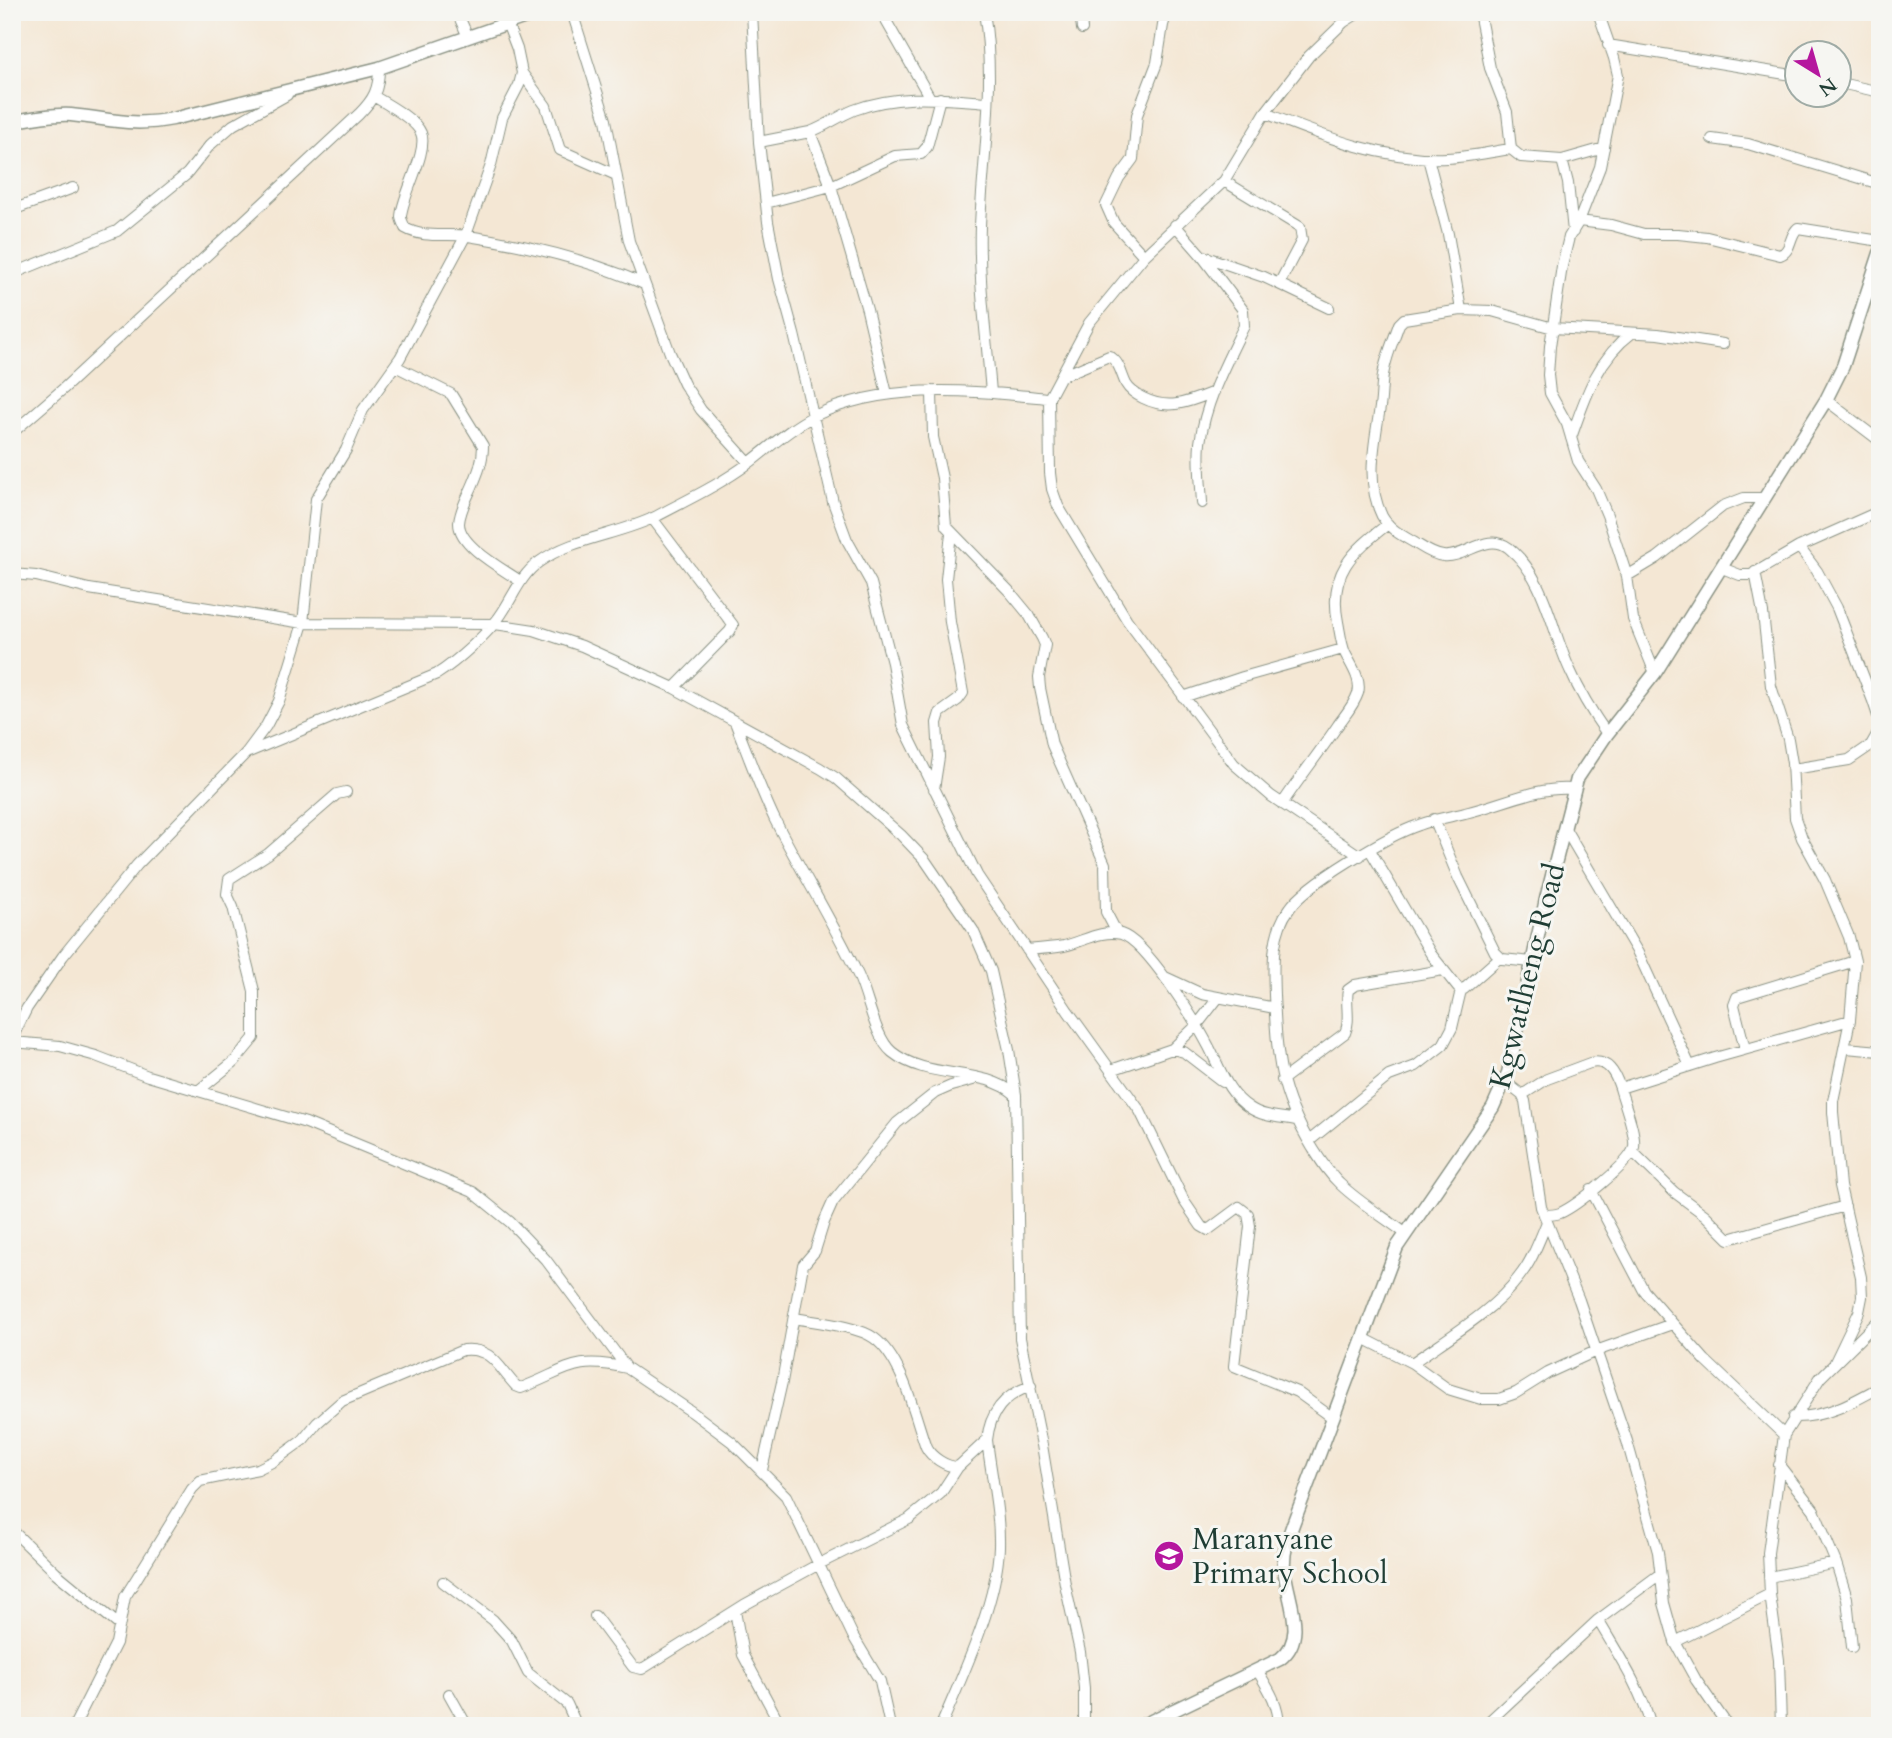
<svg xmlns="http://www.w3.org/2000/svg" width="1892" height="1738" font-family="Cardo,serif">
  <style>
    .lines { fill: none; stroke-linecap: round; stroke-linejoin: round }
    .minor-casing { stroke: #8a9284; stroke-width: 12 }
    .tertiary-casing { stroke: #8a9284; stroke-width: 15 }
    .minor { stroke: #fff; stroke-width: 10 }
    .tertiary { stroke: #fff; stroke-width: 12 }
    .labels { text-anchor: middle; stroke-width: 6; stroke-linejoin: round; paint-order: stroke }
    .street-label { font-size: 30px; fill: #1f3d34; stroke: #f6f6f2 }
    .poi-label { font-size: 30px; fill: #1f3d34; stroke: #f6f6f2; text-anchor: start }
  </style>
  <rect width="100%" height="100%" fill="#f6f6f2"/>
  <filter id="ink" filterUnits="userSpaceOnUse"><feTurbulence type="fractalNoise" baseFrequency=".0143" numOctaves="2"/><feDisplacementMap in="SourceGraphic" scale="14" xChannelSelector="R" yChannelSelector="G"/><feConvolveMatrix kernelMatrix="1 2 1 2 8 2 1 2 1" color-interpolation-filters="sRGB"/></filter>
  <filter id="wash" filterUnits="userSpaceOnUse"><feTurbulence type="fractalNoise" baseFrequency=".00686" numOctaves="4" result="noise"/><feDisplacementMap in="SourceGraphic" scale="28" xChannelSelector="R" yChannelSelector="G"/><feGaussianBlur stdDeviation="1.57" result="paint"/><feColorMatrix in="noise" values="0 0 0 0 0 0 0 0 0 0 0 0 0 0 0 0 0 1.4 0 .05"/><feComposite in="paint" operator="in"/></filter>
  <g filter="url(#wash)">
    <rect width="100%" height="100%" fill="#f4e7d4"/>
  </g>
  <g filter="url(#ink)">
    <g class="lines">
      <g class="minor-casing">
        <path id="minor" d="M457,12L468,37
          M572,12L606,120L629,241L670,353L684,384L701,410L749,463
          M752,12L759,142L768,222L779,279L794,334L833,502L847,540L871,583L892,663L903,725L977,875L1068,1011L1140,1111L1184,1201L1201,1226L1208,1230L1239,1207L1248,1214L1250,1226L1234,1366L1297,1392L1333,1418
          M881,12L930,98
          M984,12C996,83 983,155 980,226C978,280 987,339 991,393
          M1080,12L1082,29
          M1479,12L1490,68L1507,112L1511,149L1521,157L1562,160L1568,183L1573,232
          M1608,45L1798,76
          M522,73L546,106L560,150L616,175
          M1840,83L1880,92
          M375,97C387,104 416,120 421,133C429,151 401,198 401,217C401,220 404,225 405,228C424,239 447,233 468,236C527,245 589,260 644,284
          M1265,113C1323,136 1383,161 1447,158C1468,157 1490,152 1511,149
          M810,132C826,126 839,116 854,110C898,93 943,99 988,102
          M1712,139L1748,144L1880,184
          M759,142L810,132L831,186L867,310L887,394
          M1428,158L1448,234L1461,310
          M1562,160L1604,148
          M1224,181L1300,227L1302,240L1279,284
          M766,203L831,186L895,156L921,154L927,147L940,98
          M12,210L73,188
          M1579,221L1600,167L1618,75L1614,58L1598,12
          M1175,225L1202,256L1243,310L1244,326C1226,363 1205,402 1200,443C1198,463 1201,483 1202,503
          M1144,256L1114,223L1106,205L1119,178L1133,159L1137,115L1157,63L1163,25L1167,12
          M1203,256L1264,277L1329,308
          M12,274L117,231L187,174L210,145L233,125L287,95
          M395,366L451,394L483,446C483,461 478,473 472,487C467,498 460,510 459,523C459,546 503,569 520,581
          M1062,376L1109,356C1120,362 1121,374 1126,384C1130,391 1137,395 1143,398C1169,411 1189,402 1214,392
          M932,391L933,437L942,478L946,526L1010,592L1029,615L1042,638L1045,645L1039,677L1040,688L1052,745L1105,864L1106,912L1117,933
          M1826,400L1880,441
          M12,433L63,389L359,114C374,99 379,89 379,68
          M1571,438C1585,398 1597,359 1632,333
          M652,518L733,625L730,631L674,688
          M1722,568L1740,575H1751L1799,547L1880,511
          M1755,572L1763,613L1771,686L1788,739L1792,763L1795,818L1802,838L1825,880L1849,937L1855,961L1850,1020L1833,1101V1112L1840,1186L1861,1277L1862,1297L1859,1312L1835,1362
          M12,574L36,576L89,589L303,623L495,624L534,630L582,646L674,688L820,768L836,778L901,835L925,860L973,930L991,971L1009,1050L1016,1095L1020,1338L1042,1445L1065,1584L1080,1652L1084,1688V1726
          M1627,576L1657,558L1723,506L1744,498H1765
          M1655,673L1633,619L1627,576L1607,515L1596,489L1578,461L1567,424L1550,393L1548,375L1550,346L1562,266L1569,237L1579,221L1611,225L1644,234H1678L1707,237L1780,255C1792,251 1789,235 1798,228L1880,241
          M1183,697L1243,677L1343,649
          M735,722C748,755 760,789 775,820C802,873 833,922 858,975C868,996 875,1038 892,1052C928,1081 983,1066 1016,1095
          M1607,734C1593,714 1580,693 1570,670C1551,630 1546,578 1509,548C1487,531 1465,559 1443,556C1433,555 1423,548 1415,543C1403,536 1389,529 1382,516C1365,482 1375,442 1380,407C1382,395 1381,382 1384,370C1387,354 1394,339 1399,324L1404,319L1461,310L1492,311L1553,328L1658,334L1723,344
          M249,752L437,674C456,662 490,632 502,613C514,595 521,575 539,562C574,537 620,535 657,516C689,499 721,484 749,463C770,447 790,428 814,416C886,381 971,391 1049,398
          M1793,769L1849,760L1871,745L1879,731V719L1873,701L1837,608L1817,571L1799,547
          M934,789L939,757L937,723L940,713L958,700L963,693L950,622L946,579L951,533
          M1282,804C1300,777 1320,752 1338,725C1345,715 1354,705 1358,693C1362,680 1351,665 1345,653C1341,643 1340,632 1338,622C1328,573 1352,552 1388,524
          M1434,819L1458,877L1495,952L1502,959L1532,962
          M1564,827L1638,953L1690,1066
          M1370,850L1431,954L1458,988L1464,989L1499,958
          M1360,856L1271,796L1234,764L1127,620L1058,506L1052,489L1050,473L1049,398L1089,323L1144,256L1224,181L1265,113L1309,56L1344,22L1360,12
          M1027,950C1039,949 1052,948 1064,946C1082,942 1102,929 1121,934C1146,941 1196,1022 1209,1047C1220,1068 1228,1095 1250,1108C1263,1117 1281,1117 1296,1120
          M1165,977L1202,994L1275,1008
          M12,1038L27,1008L63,956L137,865L246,753L266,726L279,701L303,623L316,499L346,450L363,410L400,358L466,235L491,165L502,118L519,85L522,73L517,49L507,23
          M12,1042L60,1046L96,1056L148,1076L306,1123L473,1192L510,1222L546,1260L627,1368L692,1412L732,1442L786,1496L853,1636L880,1681L890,1726
          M1846,1048L1880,1051
          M1172,1049L1184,1052L1223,1082
          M1745,1049L1734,1005L1737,997L1855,961
          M1111,1070L1172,1049L1197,1025L1218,998
          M1282,1080L1345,1033C1351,1020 1345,1004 1348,990L1355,985L1443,970
          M1504,1081L1522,1095L1525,1101L1541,1207L1579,1300L1627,1441L1658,1552L1664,1603L1675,1642L1696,1680L1728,1726
          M198,1091L235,1061L254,1038V991L233,907L227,894L229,879L268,854L337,794L346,792
          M1522,1095L1547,1079L1590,1063C1608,1059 1615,1073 1620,1088L1715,1058L1850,1020
          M1309,1141L1389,1076L1416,1066L1443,1045L1452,1028L1461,990
          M1633,1152L1674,1192L1705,1215L1729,1239L1845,1206
          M1591,1190L1644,1291L1705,1360L1784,1435
          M1544,1215C1550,1215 1555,1215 1560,1213C1576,1206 1631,1163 1634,1147C1636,1132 1624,1103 1620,1088
          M1405,1233C1384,1217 1360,1203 1341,1185C1329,1174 1321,1161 1312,1147C1279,1092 1277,1058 1274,995C1273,966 1271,932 1290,908C1307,883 1389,835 1419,825C1434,819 1449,817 1465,813C1501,805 1536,786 1573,789
          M794,1318C815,1322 858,1326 874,1338C903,1359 914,1414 926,1447C931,1457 946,1467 958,1467L987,1440
          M1363,1338L1412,1363L1448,1389L1481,1399H1499L1516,1393L1548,1373L1596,1351L1672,1324
          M1412,1363C1447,1338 1494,1311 1519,1277C1532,1261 1539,1241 1547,1222
          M1793,1417C1825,1418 1853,1402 1880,1387
          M1779,1465L1814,1510L1836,1563L1847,1598L1852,1647
          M762,1470L782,1382L803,1265L815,1251L824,1222L833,1202L897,1123L935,1093L951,1086L973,1080
          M12,1530L56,1573L119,1625
          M1769,1577L1836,1563
          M443,1582L493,1620L512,1641L528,1673L567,1704L577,1726
          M735,1611L743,1655L781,1726
          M595,1616L633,1667L642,1669L744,1605L819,1564L909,1519L941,1493L958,1467
          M1598,1620C1617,1653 1641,1688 1651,1726
          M1675,1642L1770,1594
          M1257,1670C1268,1688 1279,1704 1279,1726
          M449,1694L467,1726
          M74,1726L116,1643L125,1597L192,1489L200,1481L258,1469L274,1461L303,1440L317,1423L342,1401L463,1350C492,1347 498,1367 516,1386L521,1388C569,1370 571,1356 627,1368
          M941,1726C963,1674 997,1603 999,1547C1000,1512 991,1475 987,1440C990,1412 1004,1395 1031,1386
          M1484,1726L1598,1620L1660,1574
          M1781,1726L1779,1660L1770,1594L1768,1553L1784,1435L1820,1378L1880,1319"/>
      </g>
      <g class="tertiary-casing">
        <path id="tertiary" d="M12,122C31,118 52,114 71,115C112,119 131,127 173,119L379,68L540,12
          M1141,1726L1280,1659C1309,1637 1286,1597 1284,1567C1283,1552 1288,1538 1293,1524L1397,1247L1493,1107L1508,1073L1546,899L1577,779L1607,734L1655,673L1826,400L1843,366L1880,253"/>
      </g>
      <use href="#minor" class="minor"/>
      <use href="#tertiary" class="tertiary"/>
    </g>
  </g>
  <defs>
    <g id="school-disc" transform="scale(1.575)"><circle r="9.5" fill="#b5179e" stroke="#f6f6f2"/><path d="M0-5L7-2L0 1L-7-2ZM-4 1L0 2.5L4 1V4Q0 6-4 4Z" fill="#fff"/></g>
  </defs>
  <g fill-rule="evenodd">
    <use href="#school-disc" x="1169" y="1556"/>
  </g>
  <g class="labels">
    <g class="street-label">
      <text transform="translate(1527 976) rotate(-76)" y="10">Kgwatlheng Road</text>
    </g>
    <g class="poi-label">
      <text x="1192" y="1549">Maranyane<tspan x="1192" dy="34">Primary School</tspan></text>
    </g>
  </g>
  <rect width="1892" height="1738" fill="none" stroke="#f6f6f2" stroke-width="42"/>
  <g transform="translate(1818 74) rotate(143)"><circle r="33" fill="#f6f6f2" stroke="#a0aca6" stroke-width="2"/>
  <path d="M0-5L12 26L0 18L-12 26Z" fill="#b5179e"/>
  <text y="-10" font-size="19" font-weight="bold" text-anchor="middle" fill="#1f3d34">N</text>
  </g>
</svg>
